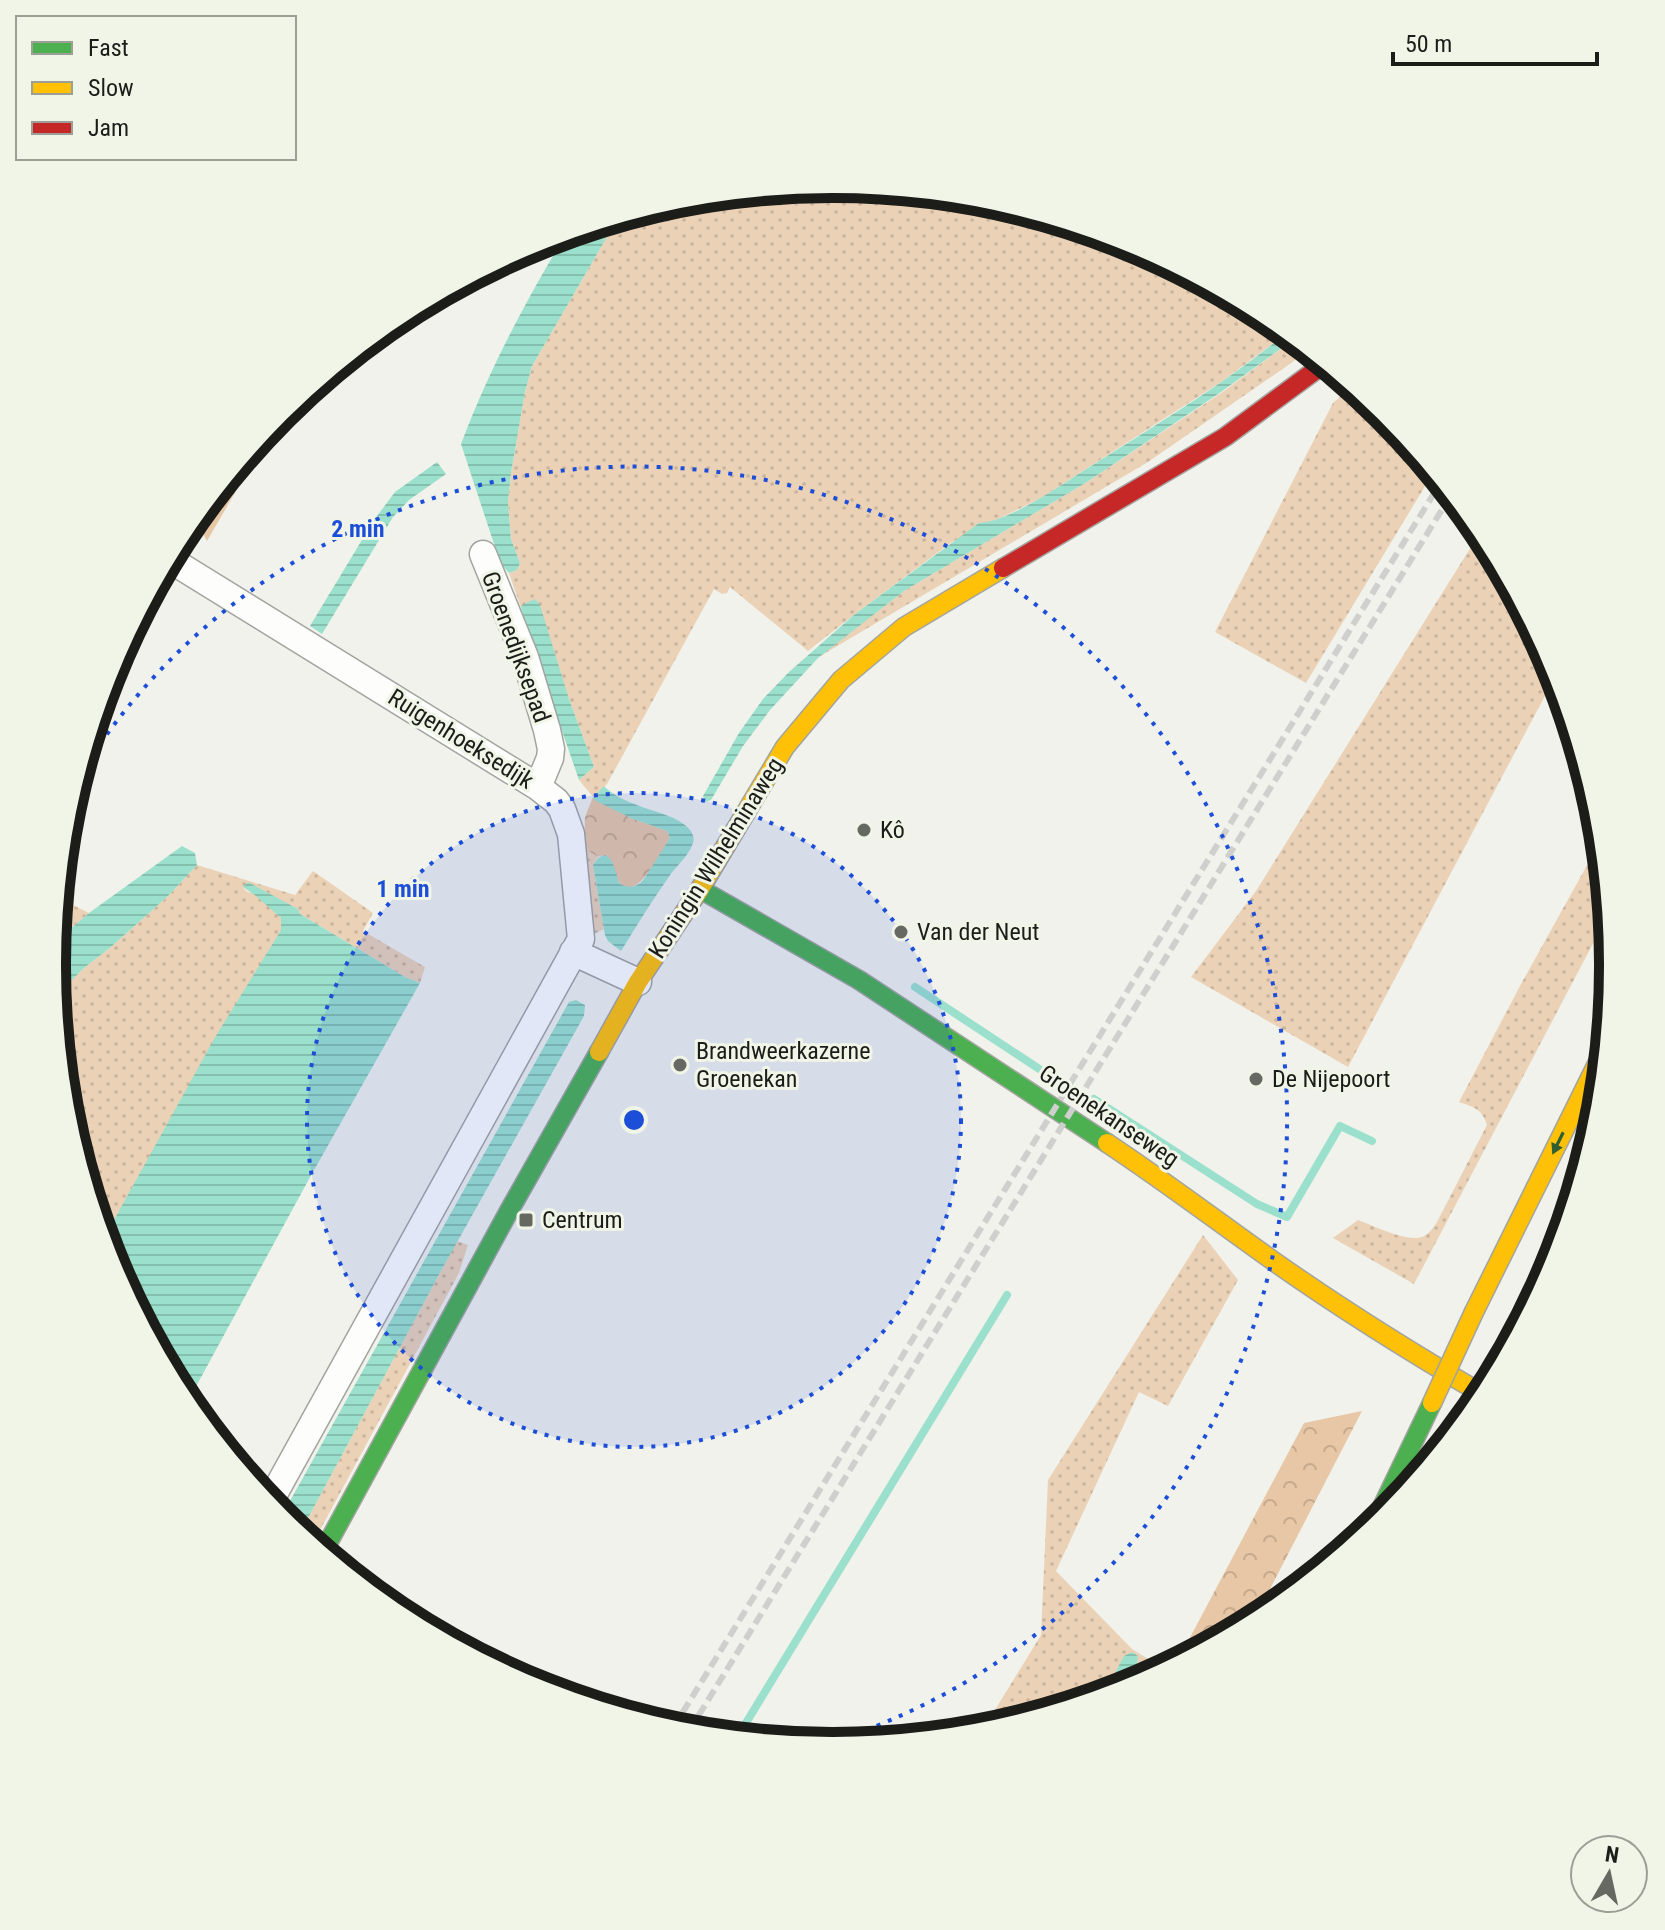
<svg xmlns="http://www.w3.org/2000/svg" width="1665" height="1930" font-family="'Roboto Condensed',sans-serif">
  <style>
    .grass { fill: url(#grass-dots) }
    .forest { fill: url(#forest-crowns) }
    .water { fill: url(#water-rules) }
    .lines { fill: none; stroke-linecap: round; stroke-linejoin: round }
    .stream { stroke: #9be0cc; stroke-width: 8 }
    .street-casing { stroke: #a3a4a0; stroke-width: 29 }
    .fast-casing { stroke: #a3a4a0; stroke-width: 21 }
    .slow-casing { stroke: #a3a4a0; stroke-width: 21 }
    .jam-casing { stroke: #a3a4a0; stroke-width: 21 }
    .street { stroke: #fdfdfc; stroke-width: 26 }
    .fast { stroke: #4caf50; stroke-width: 18 }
    .slow { stroke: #ffc107; stroke-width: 18 }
    .jam { stroke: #c62828; stroke-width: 18 }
    .rail { stroke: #cfcfcd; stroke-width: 6; stroke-dasharray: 12 6; stroke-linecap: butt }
    .slow-bridge-casing { stroke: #a3a4a0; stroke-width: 21; stroke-linecap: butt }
    .slow-bridge { stroke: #ffc107; stroke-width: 18 }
    .oneway { fill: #325f32 }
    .ring { fill: none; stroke: #1d4ed8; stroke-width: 4; stroke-dasharray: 4 8 }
    .poi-dot { fill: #666862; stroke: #f1f5e8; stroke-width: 3 }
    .labels { text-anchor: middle; stroke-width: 6; stroke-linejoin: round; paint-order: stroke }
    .street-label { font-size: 24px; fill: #1c1d19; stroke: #f1f5e8 }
    .poi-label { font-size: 24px; fill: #1c1d19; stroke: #f1f5e8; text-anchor: start }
    .rim { fill: none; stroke: #1c1d19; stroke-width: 10 }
    .centre { fill: #1d4ed8; stroke: #f1f5e8; stroke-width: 4 }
    .ring-label { font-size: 24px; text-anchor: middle; font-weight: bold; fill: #1d4ed8; stroke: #f1f5e8; stroke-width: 6; stroke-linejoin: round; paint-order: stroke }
  </style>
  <defs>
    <pattern id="grass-dots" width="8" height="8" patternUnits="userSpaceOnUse" patternTransform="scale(2)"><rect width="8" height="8" fill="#ebd2b7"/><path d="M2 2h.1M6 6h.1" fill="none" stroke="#c9b49d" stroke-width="1.8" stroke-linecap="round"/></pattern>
    <pattern id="forest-crowns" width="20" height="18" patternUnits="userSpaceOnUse" patternTransform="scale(2)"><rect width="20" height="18" fill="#e7c7a5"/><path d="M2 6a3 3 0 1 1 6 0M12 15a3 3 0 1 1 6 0" fill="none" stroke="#c6aa8d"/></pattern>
    <pattern id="water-rules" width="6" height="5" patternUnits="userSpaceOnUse" patternTransform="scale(2)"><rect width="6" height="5" fill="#9be0cc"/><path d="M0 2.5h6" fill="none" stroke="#85c0af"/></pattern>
  </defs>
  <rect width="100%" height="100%" fill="#f0f2eb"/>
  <path class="grass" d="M833,185L985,200L1132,244L1266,316L1287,333L1221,382L1041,498L952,542L855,614L808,651L730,587L727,593L722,594L714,589L607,784L593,797L579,780L594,767L569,699L523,605L521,608L509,573L517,570L520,563L511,539L508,503L511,473L525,392L532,366L618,218L681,199Z
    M1294,339L1308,350L1287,366L1148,462L817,658L904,591L1087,482L1224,391Z
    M1352,386L1385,413L1433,473L1306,683L1215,632L1333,403Z
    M1481,531L1554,667L1556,675L1348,1067L1191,977L1256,891Z
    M1601,840L1608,915L1414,1284L1333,1238L1358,1220C1374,1226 1406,1242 1422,1237C1428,1235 1432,1229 1436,1224L1487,1125C1482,1109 1474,1107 1459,1102L1520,986Z
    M584,848L598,857L593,865L604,929L594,934Z
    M197,865L295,895L313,871L373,913L363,931L425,967L420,983L405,977L300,914L298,909L243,887L246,891L256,895L281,918L282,930L104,1238L67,1117L56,1007L71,981L84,968L111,947L168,896Z
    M59,898L89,913L54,943Z
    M1203,1235L1238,1280L1168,1406L1139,1392L1056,1571L1132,1649L1164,1669L1125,1688L1137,1664L1138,1656L1108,1683L1103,1695L982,1731L1041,1635L1048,1480Z
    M457,1241L468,1245L459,1273L313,1543L300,1533Z"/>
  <path class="forest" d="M281,413L207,541L194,518Z
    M593,797L631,818L667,831L670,838C664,848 635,906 619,882C610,869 619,866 603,855L598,857L584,848L585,817Z
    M1362,1411L1254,1620L1177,1662L1304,1423Z"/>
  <path class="water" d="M618,218L532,366L525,392L511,473L508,503L511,539L520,563L517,570L509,573L502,565L498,556L461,444C490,368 524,304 566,234Z
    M1286,333L1294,339L1221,392L1087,482L904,591L818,658L770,710L743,746L711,800L705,802L703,796L739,733L763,699L789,672L855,614L979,523C1009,522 1062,484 1088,468C1155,425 1225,384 1286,333Z
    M437,462L446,474L409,500L393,517L322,634L310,626L374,520L395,492Z
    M535,599L540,605L569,699L594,767L579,780L543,676L521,608L522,605Z
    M604,786C619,802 651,809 671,817C680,821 697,830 693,843C689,856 675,867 668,878C651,902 636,927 621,951L608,941L605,935L593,865C609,840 615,869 619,883C628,889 637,888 644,879L670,838L667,831L631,818L594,800L593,797Z
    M182,846L195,853L197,865L168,896L111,947L84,968L71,981L56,1007L52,965L54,943L89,913Z
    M248,882L298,909L300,914L405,977L420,983L309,1179L187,1403L111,1263L104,1238L214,1039L281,930V918L256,896L243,887Z
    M576,1000L585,1005L584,1016L442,1269L300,1533L281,1517L569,1002Z
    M1132,1652L1138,1656L1137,1664L1125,1688L1103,1695L1124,1656Z"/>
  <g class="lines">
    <path class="stream" d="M915,987L1053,1078
      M1094,1099L1257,1204L1287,1217L1340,1126L1372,1141
      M738,1736L1007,1295"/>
    <g class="street-casing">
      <path id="street" d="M483,554L525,657L547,730L551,749L550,758L538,787
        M169,559L538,787L556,801L562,809L571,834L581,939L269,1503
        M573,952L638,982"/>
    </g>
    <g class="fast-casing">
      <path id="fast" d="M700,889L859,980L1107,1143
        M1373,1526L1432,1403
        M323,1552L509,1211L599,1052"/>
    </g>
    <g class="slow-casing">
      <path id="slow" d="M599,1052L638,982L700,889L785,747L841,680L904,627L1003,568
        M1107,1143C1163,1180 1217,1221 1272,1260C1340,1308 1412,1353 1484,1395
        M1474,1312L1605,1048"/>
    </g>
    <g class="jam-casing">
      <path id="jam" d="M1003,568L1225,437L1324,364"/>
    </g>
    <use href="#street" class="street"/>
    <use href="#fast" class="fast"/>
    <use href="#slow" class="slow"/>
    <use href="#jam" class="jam"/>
    <path class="rail" d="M673,1728L1441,482
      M689,1731L1451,495"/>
    <g class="slow-bridge-casing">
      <path id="slow-bridge" d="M1432,1403L1474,1312"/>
    </g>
    <use href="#slow-bridge" class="slow-bridge"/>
  </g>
  <defs><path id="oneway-solid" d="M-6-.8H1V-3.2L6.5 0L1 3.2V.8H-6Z" transform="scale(2)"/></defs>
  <use class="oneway" href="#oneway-solid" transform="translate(1558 1143) rotate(116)"/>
  <circle cx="634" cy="1120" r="327" fill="#1d4ed8" fill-opacity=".12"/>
  <g class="ring">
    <circle cx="634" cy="1120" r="327"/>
    <path d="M80 774A653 653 0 1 1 825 1744"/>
  </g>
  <g class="poi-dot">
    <circle cx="864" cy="830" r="8"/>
    <circle cx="901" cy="932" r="8"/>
    <circle cx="680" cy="1065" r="8"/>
    <circle cx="1256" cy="1079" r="8"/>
    <rect x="518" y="1212" width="16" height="16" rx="4"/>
  </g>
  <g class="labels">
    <g class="street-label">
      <text transform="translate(516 647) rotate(70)" y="8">Groenedijksepad</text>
      <text transform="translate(461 739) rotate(32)" y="8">Ruigenhoeksedijk</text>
      <text transform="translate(716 858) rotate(-58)" y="8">Koningin Wilhelminaweg</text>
      <text transform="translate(1109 1116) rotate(34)" y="8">Groenekanseweg</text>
    </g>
    <g class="poi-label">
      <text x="880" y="838">Kô</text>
      <text x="917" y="940">Van der Neut</text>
      <text x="696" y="1059">Brandweerkazerne<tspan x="696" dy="28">Groenekan</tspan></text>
      <text x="1272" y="1087">De Nijepoort</text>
      <text x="542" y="1228">Centrum</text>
    </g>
  </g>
  <path d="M0 0H1665V1930H0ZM832 198H833A766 766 0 0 1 1599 964V966A766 766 0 0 1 833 1732H832A766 766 0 0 1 66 966V964A766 766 0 0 1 832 198Z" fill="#f1f5e8" fill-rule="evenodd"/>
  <path class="rim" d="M832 198H833A766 766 0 0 1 1599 964V966A766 766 0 0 1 833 1732H832A766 766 0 0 1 66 966V964A766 766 0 0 1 832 198Z"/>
  <circle cx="634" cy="1120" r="12" class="centre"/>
  <g class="ring-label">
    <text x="358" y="537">2 min</text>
    <text x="403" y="897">1 min</text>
  </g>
  <rect x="16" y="16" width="280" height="144" fill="#f1f5e8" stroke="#9c9f95" stroke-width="2"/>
  <rect x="32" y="42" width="40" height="12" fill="#4caf50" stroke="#9c9f95" stroke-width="2"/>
  <text x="88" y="56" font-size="24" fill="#1c1d19">Fast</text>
  <rect x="32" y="82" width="40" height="12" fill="#ffc107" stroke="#9c9f95" stroke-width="2"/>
  <text x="88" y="96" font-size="24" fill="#1c1d19">Slow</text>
  <rect x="32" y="122" width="40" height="12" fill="#c62828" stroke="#9c9f95" stroke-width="2"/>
  <text x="88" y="136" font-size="24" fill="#1c1d19">Jam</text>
  <g transform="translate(1609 1874) rotate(9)"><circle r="38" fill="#f1f5e8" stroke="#9c9f95" stroke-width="2"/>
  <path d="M0-6L14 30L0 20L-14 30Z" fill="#666862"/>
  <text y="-12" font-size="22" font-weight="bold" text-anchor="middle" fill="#1c1d19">N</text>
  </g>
  <path d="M1393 52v12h204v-12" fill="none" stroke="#1c1d19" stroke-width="4"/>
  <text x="1405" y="52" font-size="24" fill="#1c1d19" stroke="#f1f5e8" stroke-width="6" paint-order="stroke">50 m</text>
</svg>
